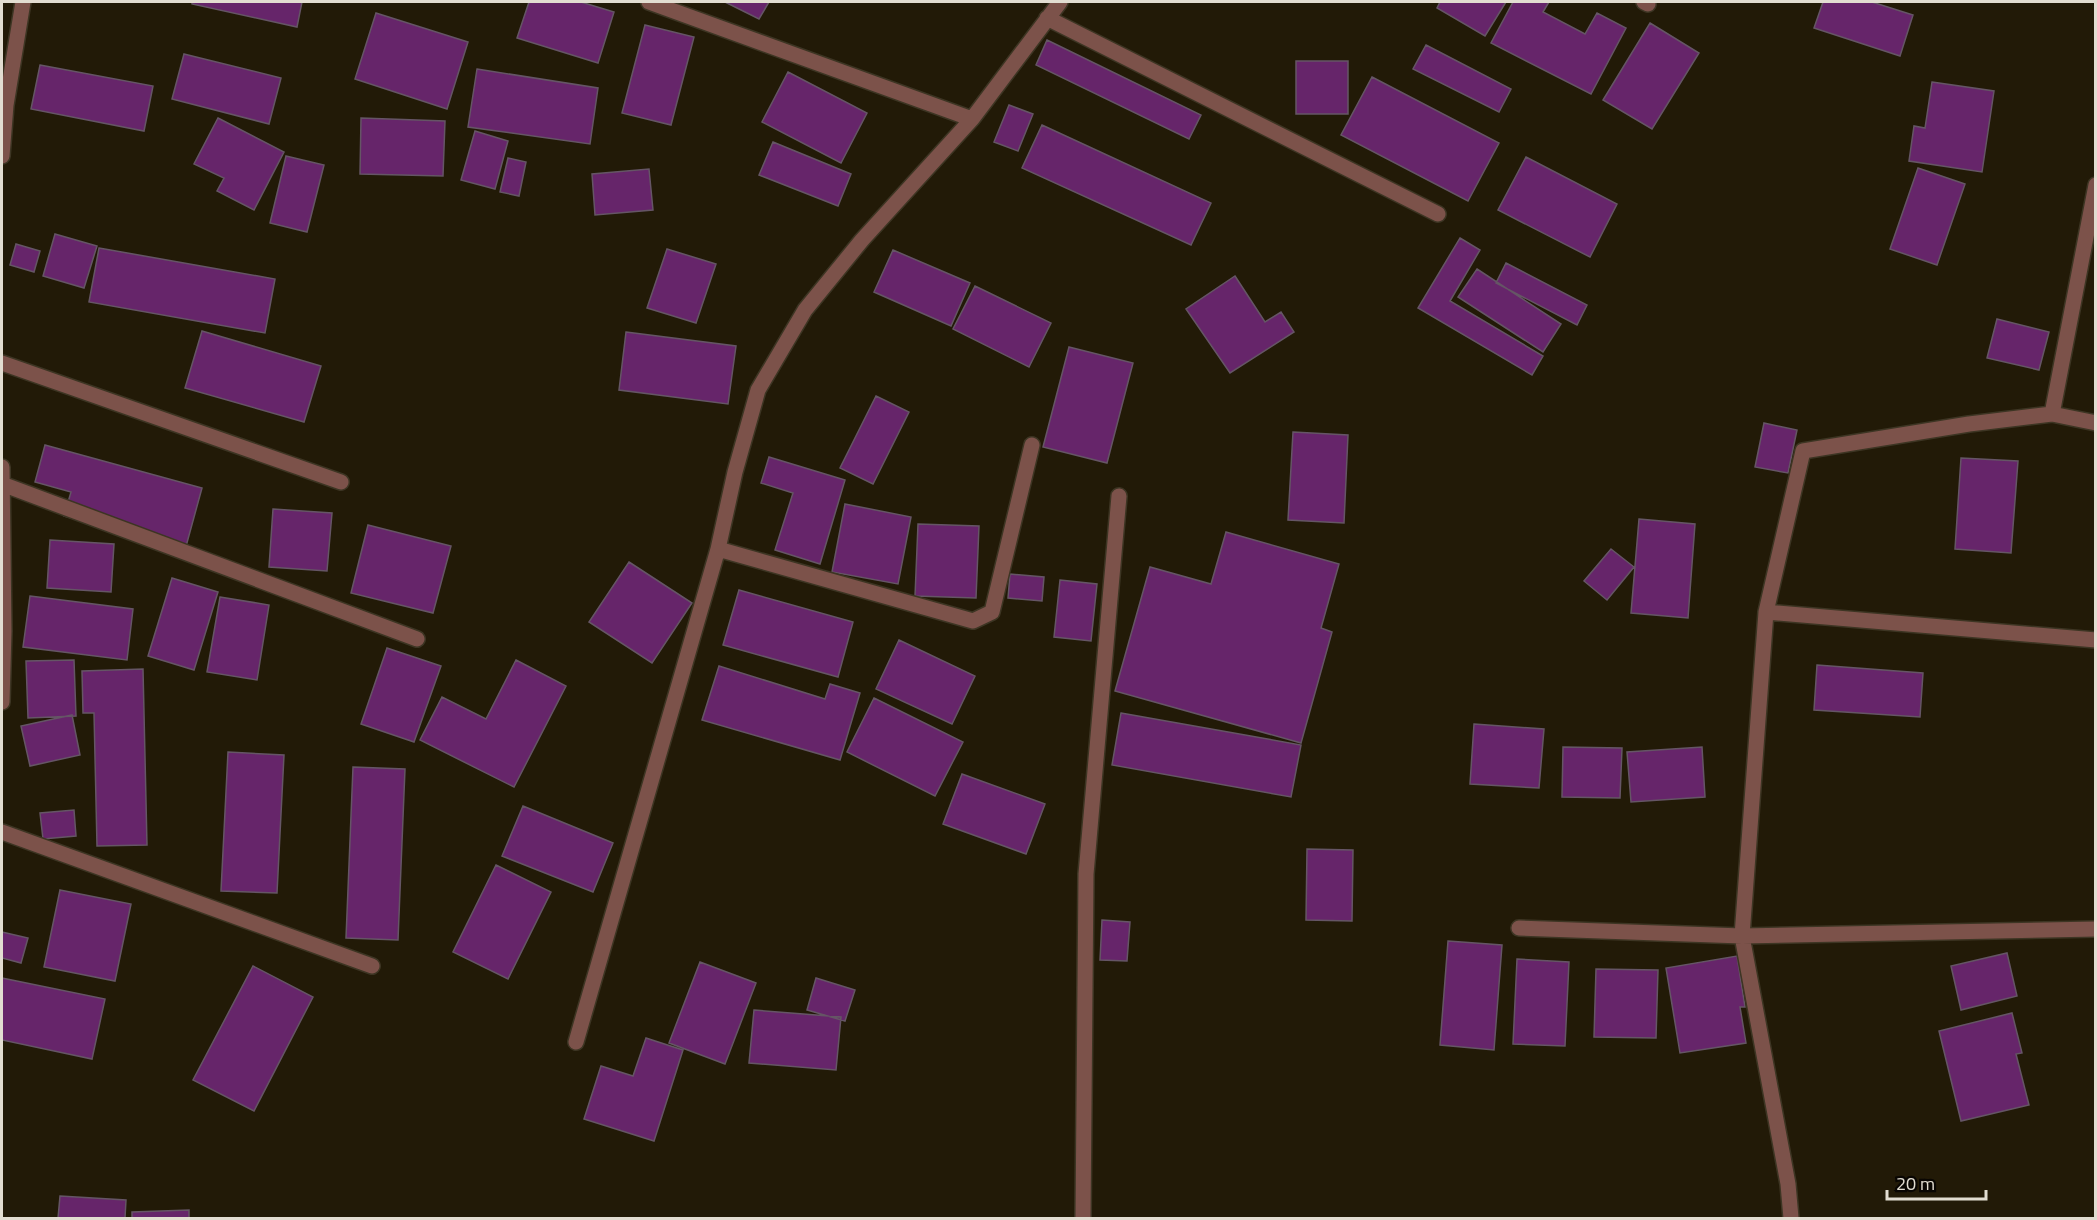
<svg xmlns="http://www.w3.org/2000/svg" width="2097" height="1220" font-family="'Titillium Web',sans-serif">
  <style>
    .building { fill: #66256a; stroke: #655565; stroke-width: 1.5 }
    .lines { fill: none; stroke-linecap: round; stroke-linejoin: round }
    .street-casing { stroke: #3d3523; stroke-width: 18 }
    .street { stroke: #7c524a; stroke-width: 15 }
  </style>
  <rect width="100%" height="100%" fill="#221a07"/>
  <path class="building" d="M192,2H302L297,27L192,4Z
    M529,2H581L614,12L598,63L517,38Z
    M725,2H769L759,19Z
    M1440,2H1506L1485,36L1437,8Z
    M1513,2H1549L1543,12L1585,34L1597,13L1626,28L1591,94L1491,43Z
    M1823,2H1872L1913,15L1900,56L1814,28Z
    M376,13L468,42L447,109L355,79Z
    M1650,23L1699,53L1652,129L1603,100Z
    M645,25L694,37L671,125L622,113Z
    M1047,40L1201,115L1189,139L1036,65Z
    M1426,45L1511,89L1499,112L1413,69Z
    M184,54L281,78L269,124L172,99Z
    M1296,61H1348V114H1296Z
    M40,65L153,86L144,131L31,109Z
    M477,69L598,88L590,144L468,127Z
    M788,72L867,113L841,163L762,122Z
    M1372,77L1499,143L1468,201L1341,135Z
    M1932,82L1994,91L1982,172L1909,161L1914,126L1925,128Z
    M1009,105L1033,114L1018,151L994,142Z
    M218,118L284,152L254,210L217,191L224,178L194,164Z
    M361,118L445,121L443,176L360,174Z
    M1042,125L1211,203L1191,245L1022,168Z
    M475,131L508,141L495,189L461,180Z
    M773,142L851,174L838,206L759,175Z
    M286,156L324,165L307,232L270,223Z
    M1526,157L1617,204L1590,257L1498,210Z
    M508,158L526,162L519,196L500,192Z
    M1918,168L1965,184L1937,265L1890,249Z
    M649,169L653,210L595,215L592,174Z
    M55,234L97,246L84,288L43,276Z
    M1460,238L1480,250L1450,301L1543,356L1532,375L1418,308Z
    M16,244L40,251L34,272L10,265Z
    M99,248L275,279L265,333L89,302Z
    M667,249L716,264L696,323L647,308Z
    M893,250L970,283L951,326L874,292Z
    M1506,263L1587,305L1577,325L1496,283Z
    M1477,269L1561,324L1543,352L1458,297Z
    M1235,276L1265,322L1281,312L1294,332L1230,373L1186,309Z
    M975,286L1051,323L1029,367L953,329Z
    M1997,319L2049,332L2039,370L1987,358Z
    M202,331L321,366L304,422L185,388Z
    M626,332L736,346L728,404L619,390Z
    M1069,347L1133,363L1107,463L1043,447Z
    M876,396L909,412L873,484L840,468Z
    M1764,423L1797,430L1788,473L1755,467Z
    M1293,432L1348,435L1344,523L1288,520Z
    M45,445L202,488L185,550L64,516L71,492L35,482Z
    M769,457L845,480L820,564L775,550L793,493L761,483Z
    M1961,458L2018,461L2011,553L1955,549Z
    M845,504L911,517L898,584L832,572Z
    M273,509L332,513L327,571L269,567Z
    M1639,519L1695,524L1688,618L1631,613Z
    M918,524L979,526L976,598L915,596Z
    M368,525L451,546L433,613L351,593Z
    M1226,532L1339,564L1321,628L1332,632L1301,743L1115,691L1150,567L1211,584Z
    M50,540L114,544L111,592L47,588Z
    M1611,549L1634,567L1607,600L1584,581Z
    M629,562L692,603L652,663L589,622Z
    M1010,574L1044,577L1042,601L1008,598Z
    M172,578L218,592L194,670L148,656Z
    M1060,580L1097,584L1091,641L1054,637Z
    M739,590L853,622L838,677L723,645Z
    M30,596L133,609L127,660L23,647Z
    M220,597L269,605L257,680L207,672Z
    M899,640L975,676L952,724L876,689Z
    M387,648L441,666L414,742L361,724Z
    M74,660L76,716L28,718L26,661Z
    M516,660L566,686L514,787L420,740L442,697L486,719Z
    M1817,665L1923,673L1920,717L1814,710Z
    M719,666L825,699L830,684L860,693L840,760L702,720Z
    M143,669L147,845L97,846L94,713H83L82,671Z
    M874,698L963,742L935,796L847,752Z
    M1121,713L1301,745L1291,797L1112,765Z
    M72,715L80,755L30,766L21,726Z
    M1474,724L1544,729L1539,788L1470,784Z
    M1563,747L1622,748L1620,798L1562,797Z
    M1702,747L1705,797L1631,802L1627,752Z
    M228,752L284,755L277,893L221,891Z
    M353,767L405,769L398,940L346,938Z
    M962,774L1045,804L1026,854L943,824Z
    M523,806L613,843L593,892L502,856Z
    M74,810L76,836L43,839L40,813Z
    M1307,849L1353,850L1352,921L1306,920Z
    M496,865L551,892L508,979L453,952Z
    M60,890L131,904L115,981L44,967Z
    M1102,920L1130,922L1127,961L1100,960Z
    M2,932L28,938L21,963L2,958Z
    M1448,941L1502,945L1494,1050L1440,1045Z
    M2007,953L2017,996L1961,1010L1951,966Z
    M1737,956L1745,1007H1740L1746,1043L1680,1053L1666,968Z
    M1517,959L1569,962L1565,1046L1513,1044Z
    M700,962L756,983L725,1064L669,1043Z
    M253,966L313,997L254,1111L193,1080Z
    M1596,969L1658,970L1656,1038L1594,1037Z
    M2,978L105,999L92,1059L2,1040Z
    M816,978L855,990L845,1021L807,1010Z
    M754,1010L841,1017L836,1070L749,1063Z
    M2012,1013L2022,1053L2016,1054L2029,1105L1961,1121L1939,1031Z
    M646,1038L683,1050L654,1141L584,1119L601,1066L633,1076Z
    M60,1196L126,1200L125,1218H58Z
    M189,1210V1218H132V1212Z"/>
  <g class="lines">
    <g class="street-casing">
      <path id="street" d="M649,2L972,119
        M1644,2L1648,4
        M1047,18L1438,214
        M2,156L6,105L23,2
        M2,363L341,482
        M2052,414L2096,423
        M2,467L4,631L2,702
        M2,484L417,639
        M718,549L973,621L992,612L1032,445
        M1766,612L2096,640
        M2,832L372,966
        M1519,928L1742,936L2096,929
        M576,1042L718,549L735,472L758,390L805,310L862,240L972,119L1060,2
        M1083,1218L1086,874L1119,496
        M1791,1218L1788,1184L1742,936L1766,612L1803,451L1969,424L2052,414L2096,185"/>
    </g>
    <use href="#street" class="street"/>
  </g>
  <rect width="2097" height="1220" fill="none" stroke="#e2ddd1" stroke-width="6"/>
  <path d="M1887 1190v9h99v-9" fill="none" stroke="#e2ddd1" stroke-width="3"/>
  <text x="1896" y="1190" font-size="18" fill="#e2ddd1" stroke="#090602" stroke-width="4.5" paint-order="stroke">20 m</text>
</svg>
